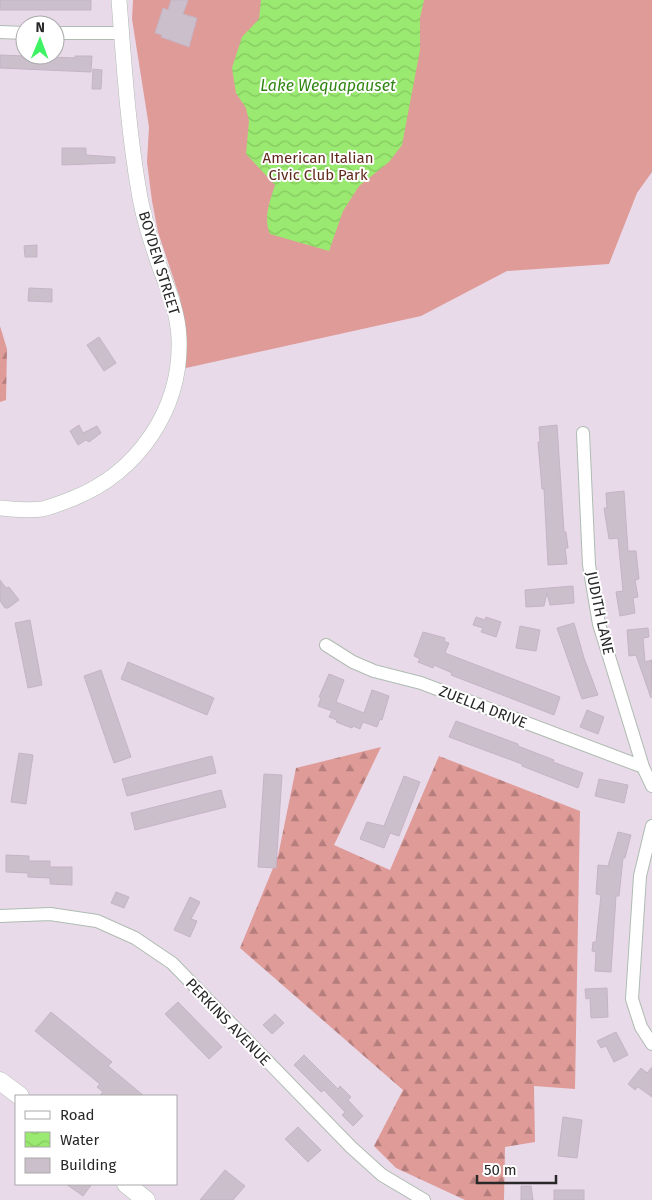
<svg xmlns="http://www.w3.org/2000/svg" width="652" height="1200" font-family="'Fira Sans',sans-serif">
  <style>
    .grass { fill: #df9b98 }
    .forest { fill: url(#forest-firs) }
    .water { fill: url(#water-waves) }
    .building { fill: #ccbfcc; stroke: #c5b4c4 }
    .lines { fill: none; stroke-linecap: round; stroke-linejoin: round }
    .minor-casing { stroke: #aebcb1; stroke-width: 14 }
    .tertiary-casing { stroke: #aebcb1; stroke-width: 16 }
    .secondary-casing { stroke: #aebcb1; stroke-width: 19 }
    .minor { stroke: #fff; stroke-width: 12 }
    .tertiary { stroke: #fff; stroke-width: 15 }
    .secondary { stroke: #fff; stroke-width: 18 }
    .labels { text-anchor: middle; stroke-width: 4; stroke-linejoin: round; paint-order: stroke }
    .park-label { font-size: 15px; fill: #61281c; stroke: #fff }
    .street-label { font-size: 15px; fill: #282828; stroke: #fff }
    .water-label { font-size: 16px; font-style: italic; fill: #318512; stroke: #fff }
  </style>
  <defs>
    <pattern id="forest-firs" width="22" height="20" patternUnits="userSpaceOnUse" patternTransform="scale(1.25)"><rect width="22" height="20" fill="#df9b98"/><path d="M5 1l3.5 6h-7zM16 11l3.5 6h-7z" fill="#b57e7c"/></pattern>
    <pattern id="water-waves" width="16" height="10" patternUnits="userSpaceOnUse" patternTransform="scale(1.25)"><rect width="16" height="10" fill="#9ae970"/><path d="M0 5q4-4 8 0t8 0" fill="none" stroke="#85c861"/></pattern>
  </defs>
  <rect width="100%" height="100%" fill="#e9daea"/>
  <path class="grass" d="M133,0H652V172L637,193L609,264L507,271L421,316L186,368L180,298L158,232L152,201L147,162L149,127L132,19Z"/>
  <path class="forest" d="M0,326L7,349L6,400L0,402Z
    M381,747L334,845L390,870L439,756L580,811L575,1089L534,1086L535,1142L505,1147L504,1200H465L396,1168L374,1146L403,1090L240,948L278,856L296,768Z"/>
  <path class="water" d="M261,0H424L420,18V50L402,145L389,162L359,186L343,211L329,251L270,234C263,218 270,201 275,185L246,154L249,121L246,108L236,93L232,68L242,37L259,19Z"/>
  <path class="building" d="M0,0H91V10H0Z
    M171,0H188L183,14L197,18L189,47L161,37L162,35L155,33L163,8L168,10Z
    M0,55L75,58V56H92L91,72L0,68Z
    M93,69L102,70L101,89H92Z
    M62,148H86V155L115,157V163L62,165Z
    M37,245V257H25L24,246Z
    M29,288L52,289V302L28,301Z
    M99,337L116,363L104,371L87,345Z
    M79,425L83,433L97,426L101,433L89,442L86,440L78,445L70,431Z
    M557,425L564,532H566L568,548H565L567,564L548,565L544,489H542L538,442H540L539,427Z
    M624,491L628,551H636L639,579L635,580L638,597L633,598L635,613L620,616L616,592L623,591L618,538L609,539L604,508H607L606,493Z
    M0,580L6,588L9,587L19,600L8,608H5L0,601Z
    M573,586L574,603L550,605L547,593L544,606L526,607L525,590Z
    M476,617L485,620L486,617L501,622L496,637L481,632L483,628L473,625Z
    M30,620L42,685L28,688L15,623Z
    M574,623L584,658L598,695L582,699L557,628Z
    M520,626L540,630L536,651L516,648Z
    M648,628L649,637L643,638L645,662L652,660L651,698L636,655L629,656L627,630Z
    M423,632L445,638L444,641L449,643L445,653L560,697L554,715L451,675L452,673L434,665L433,668L418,662L420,659L414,656Z
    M128,662L214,698L207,715L121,679Z
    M101,670L131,757L114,763L84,676Z
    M329,674L344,680L336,702L364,713L372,690L389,696L382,720L380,719L377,727L363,722L360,729L353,726L352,728L336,722L337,720L329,717L332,711L318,706L321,698L319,697Z
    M587,710L604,717L598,734L580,727Z
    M456,721L518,744V746L554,760L553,762L583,773L578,788L522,766V764L449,737Z
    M19,753L33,755L26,804L11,802Z
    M212,756L216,773L127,796L122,779Z
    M264,774L282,775L276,868L258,867Z
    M404,776L420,782L399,836L390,833L384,848L360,839L367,822L384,826Z
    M599,779L628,785L624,803L595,796Z
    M221,790L226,807L135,830L131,813Z
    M618,832L631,835L625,858H623L619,896H616L611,972L595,971L596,952L592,951L593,942H596L601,895L596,894L598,865L608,866Z
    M6,855L29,856V861H50V867H72V885L50,884V878L28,877V873L6,872Z
    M116,892L129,897L124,908L111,903Z
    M190,897L200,902L191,919L197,921L190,937L174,930Z
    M607,988L608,1017L591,1018L590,998L586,999L585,989Z
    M178,1002L222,1047L209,1059L165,1014Z
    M51,1012L112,1062L108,1066L144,1096H99L103,1092L97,1087L100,1084L35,1031Z
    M275,1014L284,1023L272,1034L263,1025Z
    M616,1032L628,1055L614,1062L606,1046L601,1048L597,1041Z
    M304,1055L338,1089L340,1086L351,1097L348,1100L363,1116L353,1126L342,1115L345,1112L324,1090L321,1092L294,1065Z
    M652,1067V1097L638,1087L635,1090L628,1084L641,1068L647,1073Z
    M563,1117L582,1120L577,1158L558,1156Z
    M298,1127L321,1150L308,1162L285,1139Z
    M225,1170L245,1186L233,1200H200Z
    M66,1184H92L83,1196Z
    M521,1186H531L533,1200H521Z
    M554,1190H584V1200H554Z"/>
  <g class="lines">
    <g class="minor-casing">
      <path id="minor" d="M0,32L25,33
        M55,33H122
        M583,433L589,565L599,624L643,767L652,786
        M326,645L353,662L374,671L421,683L643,767
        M652,826L640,876L632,999L641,1027L652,1044
        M0,916L50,914L97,921L135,938L172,963L351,1147L382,1175L424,1200"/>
    </g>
    <g class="tertiary-casing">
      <path id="tertiary" d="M0,508C14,509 28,511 42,509C52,507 64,502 74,498C138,472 182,409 179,338C178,312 168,289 159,265C151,241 143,217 139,192C128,129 124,64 119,0"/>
    </g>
    <g class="secondary-casing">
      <path id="secondary" d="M0,1081L20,1096
        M126,1184L146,1200"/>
    </g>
    <use href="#minor" class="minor"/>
    <use href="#tertiary" class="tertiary"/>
    <use href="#secondary" class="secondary"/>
  </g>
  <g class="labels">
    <g class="park-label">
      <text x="318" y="163">American Italian<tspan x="318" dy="17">Civic Club Park</tspan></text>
    </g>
    <g class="street-label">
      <text transform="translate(159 263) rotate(73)" y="5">BOYDEN STREET</text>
      <text transform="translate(600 613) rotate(78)" y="5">JUDITH LANE</text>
      <text transform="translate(483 707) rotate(21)" y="5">ZUELLA DRIVE</text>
      <text transform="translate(228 1022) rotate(46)" y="5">PERKINS AVENUE</text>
    </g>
    <g class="water-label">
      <text x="328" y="91">Lake Wequapauset</text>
    </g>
  </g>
  <rect x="15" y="1095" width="162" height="90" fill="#ffffff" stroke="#a9a9a9"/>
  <rect x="25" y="1111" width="25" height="8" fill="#ffffff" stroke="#a9a9a9"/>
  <text x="60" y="1120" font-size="15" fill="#282828">Road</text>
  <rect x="25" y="1132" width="25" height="15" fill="url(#water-waves)" stroke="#a9a9a9"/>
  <text x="60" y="1145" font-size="15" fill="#282828">Water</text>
  <rect x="25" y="1158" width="25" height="15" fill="#ccbfcc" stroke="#a9a9a9"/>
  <text x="60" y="1170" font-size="15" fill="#282828">Building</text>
  <g transform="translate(40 40) rotate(1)"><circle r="24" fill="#ffffff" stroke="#a9a9a9"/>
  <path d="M0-4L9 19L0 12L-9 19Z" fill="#3ff263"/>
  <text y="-8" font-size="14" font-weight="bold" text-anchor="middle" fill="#282828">N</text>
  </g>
  <path d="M477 1175v8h79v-8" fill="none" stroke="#282828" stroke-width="2.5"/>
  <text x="484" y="1175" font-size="15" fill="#282828" stroke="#ffffff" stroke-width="4" paint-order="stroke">50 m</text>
</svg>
